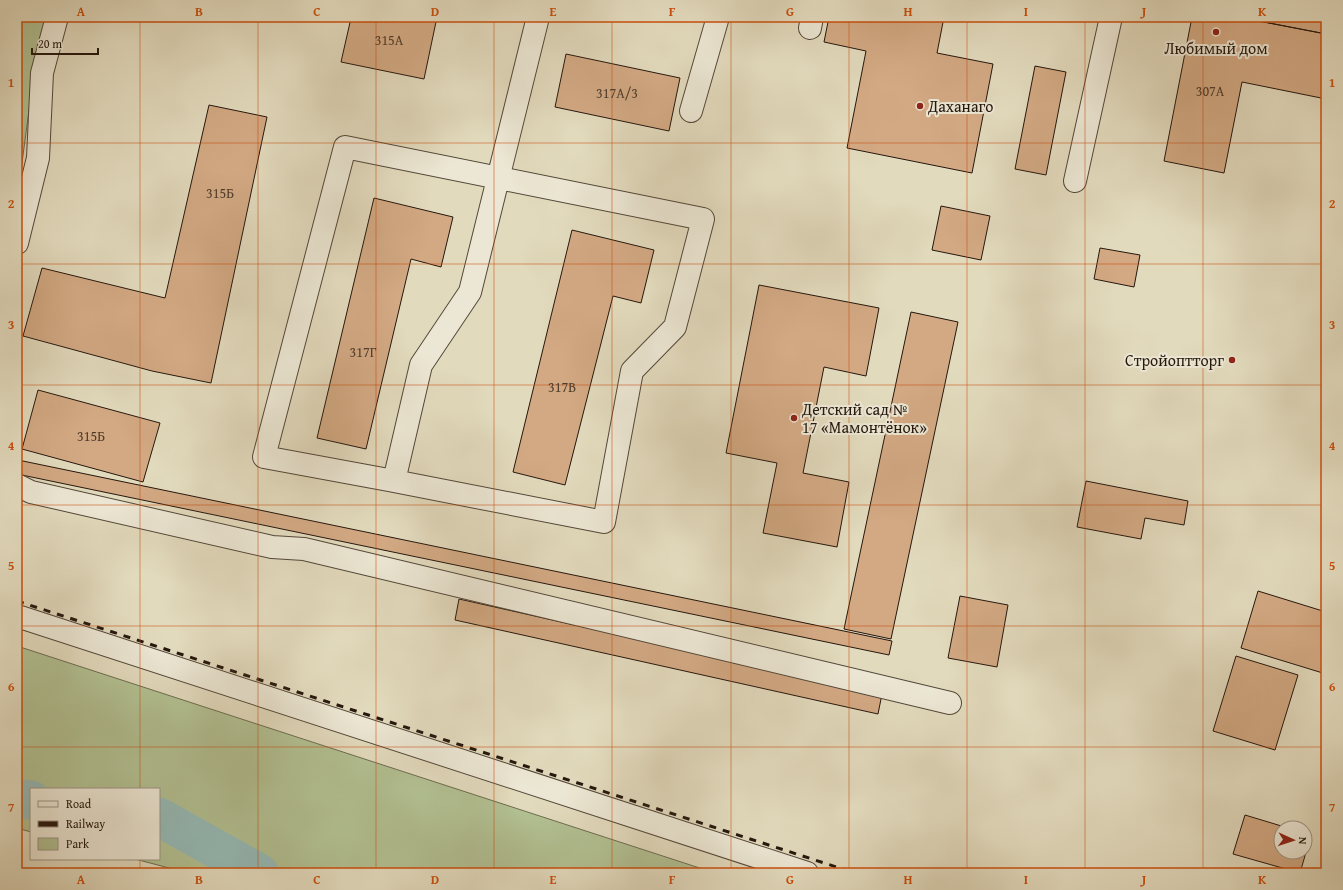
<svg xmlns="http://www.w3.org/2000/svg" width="1343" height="890" font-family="'Gentium Book Plus',serif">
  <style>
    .green { fill: #b2c092; stroke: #6c6c50 }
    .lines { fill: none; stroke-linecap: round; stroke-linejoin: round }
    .river { stroke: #96bab6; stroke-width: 39 }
    .building { fill: #d2a983; stroke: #25170e }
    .minor-casing { stroke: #54483a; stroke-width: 24 }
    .minor { stroke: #ece7d4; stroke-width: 22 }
    .rail { stroke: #25170e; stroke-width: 3; stroke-dasharray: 7 7; stroke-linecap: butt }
    .grid { fill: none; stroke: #cb4f0c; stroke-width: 1; stroke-opacity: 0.55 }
    .poi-dot { fill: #8f2418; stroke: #ece7d4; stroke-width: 1.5 }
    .labels { text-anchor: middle; stroke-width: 4; stroke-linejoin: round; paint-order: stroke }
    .number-label { font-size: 14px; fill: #503c2b }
    .poi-label { font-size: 16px; fill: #25170e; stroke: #ece7d4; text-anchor: start }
    .neatline { fill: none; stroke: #cb4f0c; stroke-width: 1.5 }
    .grid-label { font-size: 13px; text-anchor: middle; font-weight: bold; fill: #cb4f0c }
  </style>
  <rect width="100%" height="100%" fill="#e2dabd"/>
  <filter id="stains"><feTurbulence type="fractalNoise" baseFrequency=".005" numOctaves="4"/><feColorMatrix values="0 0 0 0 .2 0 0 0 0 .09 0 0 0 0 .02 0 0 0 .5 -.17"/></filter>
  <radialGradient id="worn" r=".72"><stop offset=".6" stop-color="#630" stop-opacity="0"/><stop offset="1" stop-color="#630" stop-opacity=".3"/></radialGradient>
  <path class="green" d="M17,17H51L32,88L17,200Z
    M17,646L715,873H188L135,859H159V789H31V832L17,828Z"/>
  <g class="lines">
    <path class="river" d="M17,799L31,800
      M159,817L259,873"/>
  </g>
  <path class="building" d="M347,17H437L424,79L341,62L351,18Z
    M829,17H944L937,53L993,64L972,173L847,148L866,51L824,42Z
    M1192,17H1238L1326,34V99L1242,82L1224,173L1164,161Z
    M1238,17H1326V34Z
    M566,54L680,78L669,131L555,107Z
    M1035,66L1066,72L1046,175L1015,169Z
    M209,105L267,117L211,383L152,371L23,336L42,268L165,298Z
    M374,198L453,217L441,267L411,259L366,449L317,438Z
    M941,206L990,216L981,260L932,250Z
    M572,230L654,250L641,303L613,296L565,485L513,472Z
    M1100,248L1140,255L1134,287L1094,279Z
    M759,285L879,308L866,376L824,367L803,473L849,482L837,547L763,533L777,463L726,453Z
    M911,312L958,322L891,639L844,629Z
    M38,390L160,423L143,482L22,449Z
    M18,460L892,641L889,655L17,474Z
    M1086,481L1188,501L1184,525L1145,518L1141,539L1077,527Z
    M1258,591L1326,612V674L1241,648Z
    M960,596L1008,605L997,667L948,658Z
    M459,599L882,694L878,714L455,620Z
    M1236,656L1298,675L1275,750L1213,731Z
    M1245,815L1288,828H1281V852H1305V833L1311,835L1300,873L1233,854Z"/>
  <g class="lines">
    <g class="minor-casing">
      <path id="minor" d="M810,28L812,17
        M691,111L718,17
        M1075,181L1111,17
        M17,243L38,158L42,73L57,17
        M394,481L604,522L632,371L675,327L703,219L345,147L264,457L394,481L421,365L470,292L538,17
        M17,485L31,492L272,547L304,549L950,703
        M17,616L807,873"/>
    </g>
    <use href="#minor" class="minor"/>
    <path class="rail" d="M17,601L855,873"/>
  </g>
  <path class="grid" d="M140,17V789M258,17V873M376,17V873M494,17V873M612,17V873M731,17V873M849,17V873M967,17V873M1085,17V873M1203,17V873M17,143H1326M17,264H1326M17,385H1326M17,505H1326M17,626H1326M17,747H1326M140,859V873"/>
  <g class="poi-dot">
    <circle cx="1216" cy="32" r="4"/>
    <circle cx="920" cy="106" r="4"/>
    <circle cx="1232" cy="360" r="4"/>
    <circle cx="794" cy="418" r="4"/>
  </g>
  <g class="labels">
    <g class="number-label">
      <text x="389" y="45">315А</text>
      <text x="1210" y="96">307А</text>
      <text x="617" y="98">317А/3</text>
      <text x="220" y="198">315Б</text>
      <text x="363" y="357">317Г</text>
      <text x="562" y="392">317В</text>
      <text x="91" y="441">315Б</text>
    </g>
    <g class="poi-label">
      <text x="1216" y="54" text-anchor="middle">Любимый дом</text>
      <text x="928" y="112">Даханаго</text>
      <text x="1224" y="366" text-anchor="end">Стройоптторг</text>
      <text x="802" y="415">Детский сад №<tspan x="802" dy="18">17 «Мамонтёнок»</tspan></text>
    </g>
  </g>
  <rect width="1343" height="890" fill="none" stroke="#e2dabd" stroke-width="44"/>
  <rect x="30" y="788" width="130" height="72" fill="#ece7d4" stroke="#9c9485"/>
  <rect x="38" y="801" width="20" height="6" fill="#ece7d4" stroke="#9c9485"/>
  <text x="66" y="808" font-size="12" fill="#25170e">Road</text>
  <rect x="38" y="821" width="20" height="6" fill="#25170e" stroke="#9c9485"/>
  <text x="66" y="828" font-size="12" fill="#25170e">Railway</text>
  <rect x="38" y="838" width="20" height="12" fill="#b2c092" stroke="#9c9485"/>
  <text x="66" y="848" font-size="12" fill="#25170e">Park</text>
  <g transform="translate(1293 840) rotate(93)"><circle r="19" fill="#ece7d4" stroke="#9c9485"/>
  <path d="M0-3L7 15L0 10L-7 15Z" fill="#8f2418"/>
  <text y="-6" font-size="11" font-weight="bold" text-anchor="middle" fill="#25170e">N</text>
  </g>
  <path d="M32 48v6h66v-6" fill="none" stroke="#25170e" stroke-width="2"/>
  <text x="38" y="48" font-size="12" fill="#25170e" stroke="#ece7d4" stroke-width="3" paint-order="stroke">20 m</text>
  <rect x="22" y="22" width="1299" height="846" class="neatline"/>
  <g class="grid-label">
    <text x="81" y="16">A</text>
    <text x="199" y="16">B</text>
    <text x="317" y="16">C</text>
    <text x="435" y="16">D</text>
    <text x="553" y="16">E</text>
    <text x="672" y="16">F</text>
    <text x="790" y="16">G</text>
    <text x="908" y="16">H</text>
    <text x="1026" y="16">I</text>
    <text x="1144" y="16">J</text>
    <text x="1262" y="16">K</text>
    <text x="11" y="87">1</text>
    <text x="1332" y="87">1</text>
    <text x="11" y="208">2</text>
    <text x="1332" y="208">2</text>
    <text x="11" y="329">3</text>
    <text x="1332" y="329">3</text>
    <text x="11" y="450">4</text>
    <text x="1332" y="450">4</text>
    <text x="11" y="570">5</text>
    <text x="1332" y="570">5</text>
    <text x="11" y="691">6</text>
    <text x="1332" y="691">6</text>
    <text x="11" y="812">7</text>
    <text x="1332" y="812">7</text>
    <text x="81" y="884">A</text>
    <text x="199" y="884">B</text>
    <text x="317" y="884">C</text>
    <text x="435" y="884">D</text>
    <text x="553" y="884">E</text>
    <text x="672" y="884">F</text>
    <text x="790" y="884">G</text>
    <text x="908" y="884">H</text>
    <text x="1026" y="884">I</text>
    <text x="1144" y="884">J</text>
    <text x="1262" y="884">K</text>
  </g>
  <rect width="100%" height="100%" filter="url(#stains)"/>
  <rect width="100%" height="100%" fill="url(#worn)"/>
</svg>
